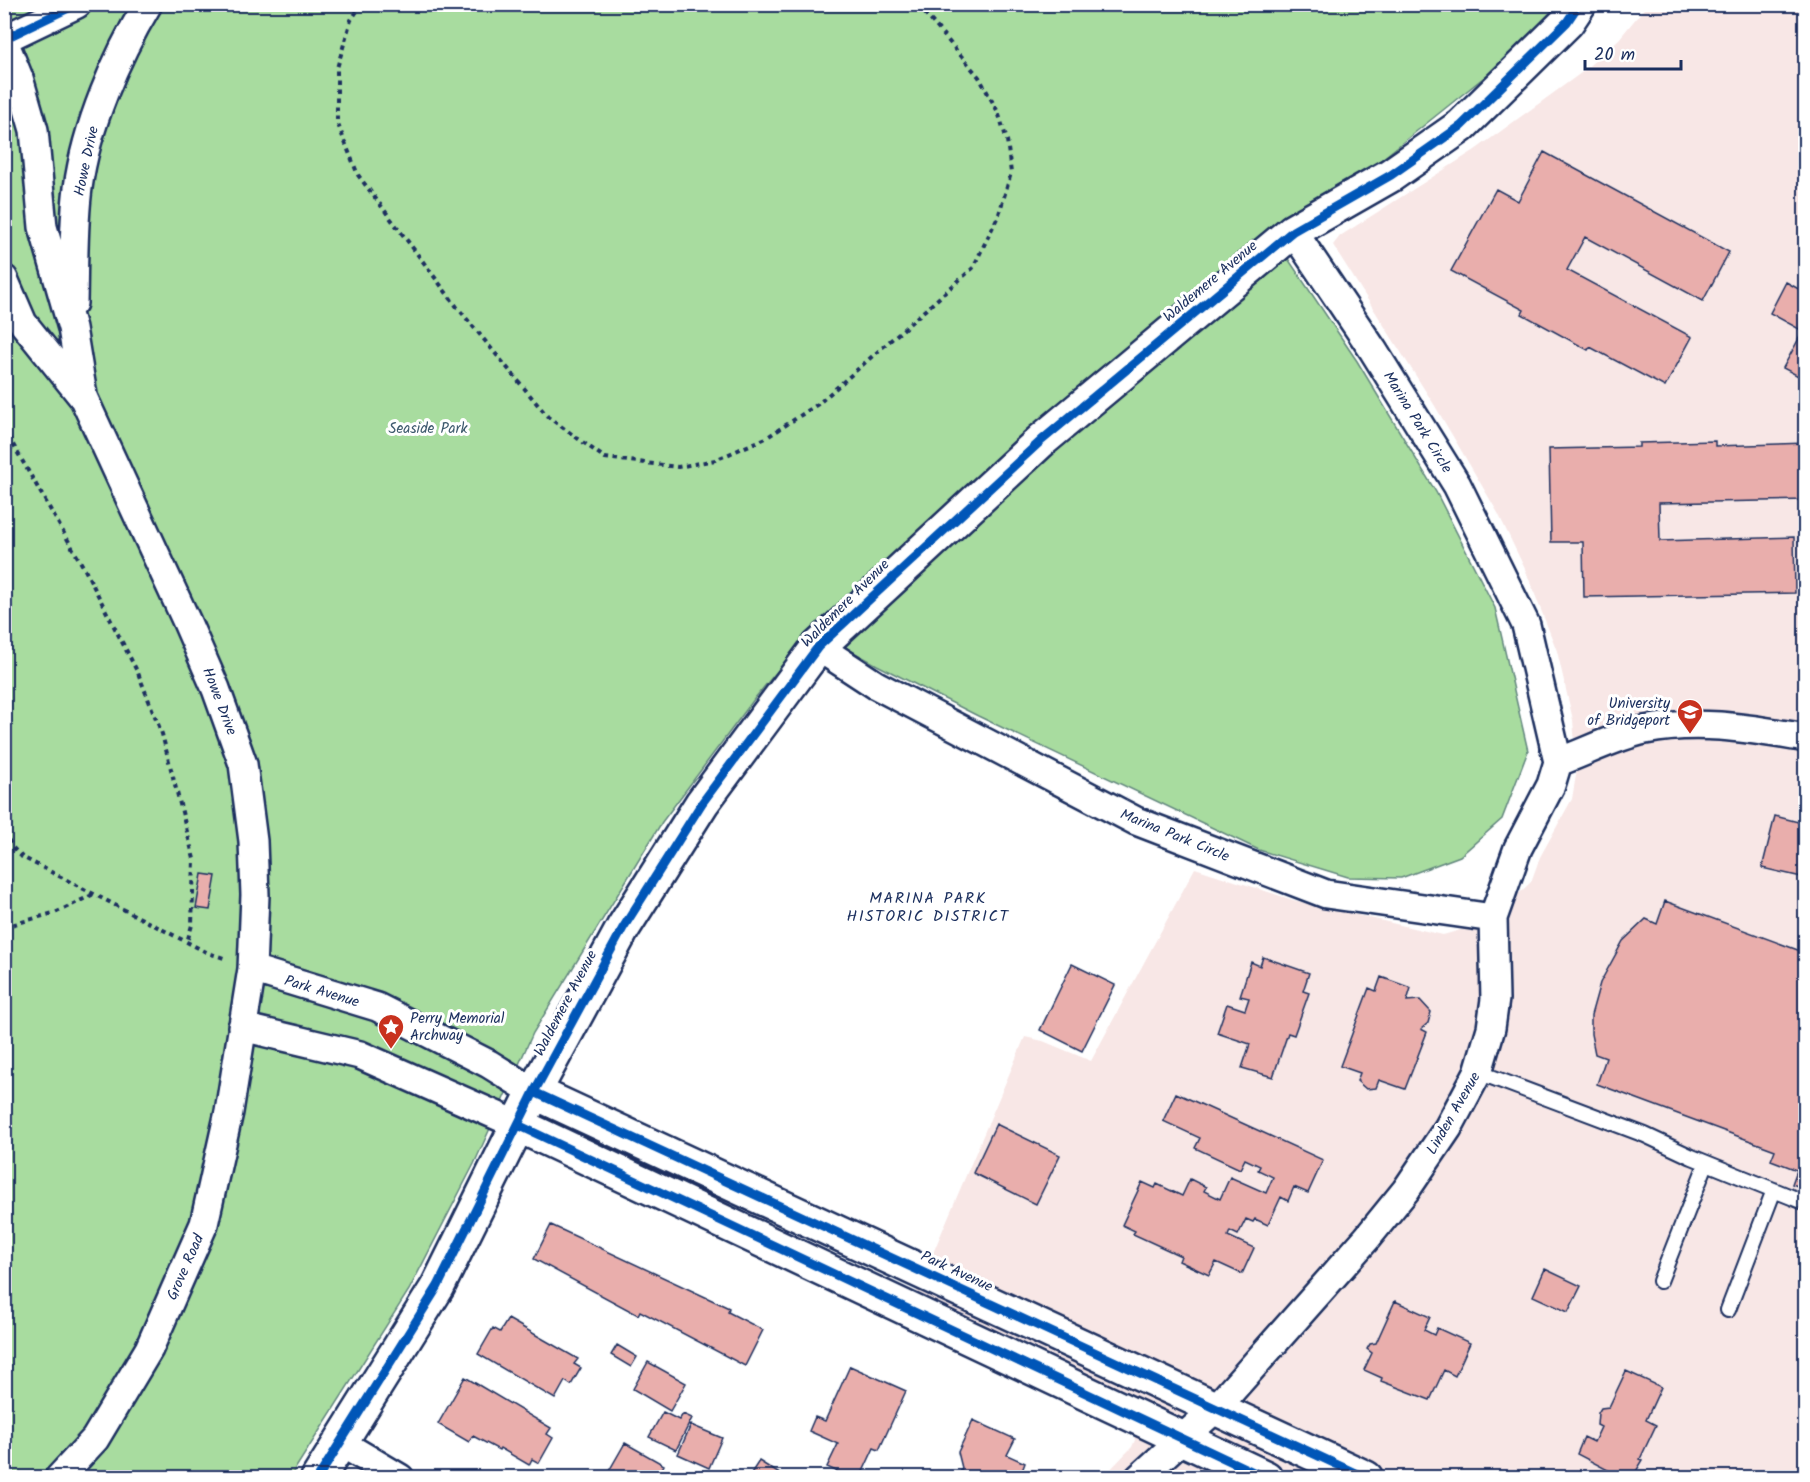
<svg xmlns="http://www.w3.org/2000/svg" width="1810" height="1482" font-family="Kalam,sans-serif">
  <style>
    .built { fill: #f8e7e6 }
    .green { fill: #a8dc9f; stroke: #62867e; stroke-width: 1.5 }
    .building { fill: #e9aeac; stroke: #1b2f5e; stroke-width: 1.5 }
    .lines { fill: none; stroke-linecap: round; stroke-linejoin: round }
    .lane-casing { stroke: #1b2f5e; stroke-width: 18 }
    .street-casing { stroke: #1b2f5e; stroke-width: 32 }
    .secondary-casing { stroke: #1b2f5e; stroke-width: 38 }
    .path { stroke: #1b2f5e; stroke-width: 4; stroke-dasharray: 4.5 4.5; stroke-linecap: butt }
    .lane { stroke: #fff; stroke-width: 14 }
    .street { stroke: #fff; stroke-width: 27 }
    .secondary { stroke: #fff; stroke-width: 33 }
    .cycleway-casing { stroke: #fff; stroke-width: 13 }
    .cycleway { stroke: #0057b8; stroke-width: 9 }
    .labels { text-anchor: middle; stroke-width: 6; stroke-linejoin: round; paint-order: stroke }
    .street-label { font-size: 15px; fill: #1b2f5e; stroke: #fff }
    .park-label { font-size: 15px; fill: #3e5a6e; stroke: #fff }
    .poi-label { font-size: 15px; fill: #1b2f5e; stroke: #fff; text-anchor: end }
    .neighbourhood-label { font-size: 16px; letter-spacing: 1.5px; fill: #1b2f5e; stroke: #fff }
  </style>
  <rect width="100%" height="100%" fill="#fff"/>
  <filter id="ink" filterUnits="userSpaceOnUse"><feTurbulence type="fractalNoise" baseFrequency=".0167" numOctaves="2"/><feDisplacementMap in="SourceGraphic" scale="12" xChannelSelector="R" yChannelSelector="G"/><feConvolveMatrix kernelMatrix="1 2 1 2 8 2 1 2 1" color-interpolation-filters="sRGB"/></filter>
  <g filter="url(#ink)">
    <path class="built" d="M1647,5H1805V1477H1103L1132,1447L1135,1440L1133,1432L904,1321L1025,1037L1043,1041L1091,1061L1195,868L1293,900L1443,935L1475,926L1501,911L1531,882L1540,857L1572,799L1577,769L1573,720L1557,651L1525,569L1498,513L1435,406L1333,245L1340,236L1475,150L1581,73L1619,39Z"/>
    <path class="green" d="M5,5H1557L1513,54L1357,179L1270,232L1357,361L1436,492L1495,608L1528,751L1502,819L1460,856L1401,878L1348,877L1259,850L978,716L877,665L812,629L755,698L662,822L533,1033L474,1164L409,1290L290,1477H5Z"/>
    <path class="building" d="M1544,152L1729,252L1703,301L1585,237L1567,270L1692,337L1665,387L1590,347L1588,350L1522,314L1524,310L1451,271L1496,189L1518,201Z
      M1786,282L1806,293V380L1783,368L1803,331L1770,313Z
      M1715,441V446L1806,443V500L1659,503L1660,541L1794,537L1795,593L1584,597L1583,542H1551L1549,449L1639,447V443Z
      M1775,816L1806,824V878L1762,868Z
      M202,874L216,876L210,910L196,908Z
      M1665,901L1806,953V1189L1792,1184L1797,1170L1771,1160L1775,1150L1597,1084L1606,1058L1595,1054L1591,1034V1015L1600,983L1623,941L1646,919L1657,924Z
      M1263,957L1309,973L1303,991L1309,993L1294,1035L1288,1033L1273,1077L1242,1068L1250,1044L1217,1033L1227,1004L1245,1010L1249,998L1240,996L1251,962L1260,966Z
      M1072,964L1115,985L1082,1051L1040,1030Z
      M1381,977L1411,988L1407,1001L1420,1000L1431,1012L1428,1023L1421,1029L1427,1032L1405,1089L1379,1080L1376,1088L1366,1089L1357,1081L1360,1073L1340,1066L1369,988L1376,991Z
      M1176,1093L1323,1160L1308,1193L1294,1187L1288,1201L1281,1197L1268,1225L1255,1219L1253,1222L1246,1219L1238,1235L1230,1231L1228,1236L1254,1248L1242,1274L1216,1262L1209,1275L1179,1261L1181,1256L1133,1234L1135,1231L1122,1225L1142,1182L1155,1188L1157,1184L1182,1196L1190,1179L1206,1187L1204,1191L1220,1199L1230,1177L1266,1193L1273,1177L1258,1170L1260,1166L1245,1159L1240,1169L1195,1148L1200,1138L1163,1121Z
      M996,1124L1060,1155L1036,1204L973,1173Z
      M551,1225L729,1308L728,1312L763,1330L745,1366L640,1311L638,1315L534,1259Z
      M1545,1269L1581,1286L1568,1312L1533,1296Z
      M1395,1301L1430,1317L1424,1330L1434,1335L1437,1328L1470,1343L1455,1376L1444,1370L1430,1400L1381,1381L1382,1378L1364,1370L1372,1353L1367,1349L1370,1344L1376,1343Z
      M508,1319L578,1359L574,1364L581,1368L571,1385L565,1381L555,1399L478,1354L493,1328L500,1332Z
      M617,1345L637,1357L631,1367L611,1355Z
      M648,1362L686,1383L670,1411L633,1389Z
      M850,1366L906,1391L879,1450L874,1448L860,1478H851L827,1467L838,1444L809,1431L815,1417L825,1421Z
      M1626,1371L1661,1387L1646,1420L1656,1425L1640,1459L1643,1460L1632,1478H1623L1577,1454L1584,1437L1594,1442L1601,1427L1597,1425L1598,1413L1601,1408L1609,1407Z
      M465,1377L551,1428L547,1434L553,1438L539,1463L532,1459L529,1465L500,1448L499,1450L473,1436L469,1442L438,1424Z
      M663,1412L679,1420L683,1414L692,1418L676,1450L649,1437Z
      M973,1420L1015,1439L1007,1455L1025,1463L1022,1471L1027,1474L1025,1478H958L962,1468L958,1452Z
      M691,1425L722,1438L709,1468L678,1454Z
      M625,1443L664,1465L657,1478H605Z
      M759,1461L786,1478H748Z"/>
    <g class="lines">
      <g class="lane-casing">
        <path id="lane" d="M1478,1072L1645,1135L1692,1157L1806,1203
          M1660,1281L1706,1164
          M1728,1310L1774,1190"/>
      </g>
      <g class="street-casing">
        <path id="street" d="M4,39L77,4
          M4,41L19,78L34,130L43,227L72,328L83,395
          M4,279L23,323L84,399L186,620L216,689L243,764L253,841L255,895L252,969L229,1112L204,1224L149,1349L95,1439L59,1478
          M73,303C74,265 73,226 78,188C86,127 116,57 148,4
          M818,647L876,685L1136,821L1326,894L1493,918
          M1558,762C1586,752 1616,736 1645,730C1700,719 1751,729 1806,738
          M252,969L377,1007L489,1064L534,1092
          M242,1027L360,1055L518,1125
          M341,1443L400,1478
          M1139,1478L1217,1407L1367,1238L1406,1190L1448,1128L1478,1072L1491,1028L1495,999L1493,918L1518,848L1551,785L1558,762L1526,625L1457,485L1373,350L1293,231"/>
      </g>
      <g class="secondary-casing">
        <path id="secondary" d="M534,1092L1366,1478
          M518,1125L1266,1478
          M318,1478L438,1286L534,1092L623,928L702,803L818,647L1042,440L1293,231L1391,175L1461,126L1567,22L1579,4"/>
      </g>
      <path class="path" d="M362,4L351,20L337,68V122L358,175L457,307L548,417L605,458L678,467L715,460L766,438L818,404L973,268L999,214L1011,173L1007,140L998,112L979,77L917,4
        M4,429L84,568L138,673L162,734L194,859L192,925L187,942
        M4,832L13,848L22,857L208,953L224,958
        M4,927L57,912L94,894"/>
      <use href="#lane" class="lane"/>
      <use href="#street" class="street"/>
      <use href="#secondary" class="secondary"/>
      <g class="cycleway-casing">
        <path id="cycleway" d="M4,39L77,4
          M534,1092L1366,1478
          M518,1125L1266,1478
          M318,1478L438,1286L534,1092L623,928L702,803L818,647L1042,440L1293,231L1391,175L1461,126L1567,22L1579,4"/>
      </g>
      <use href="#cycleway" class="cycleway"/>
    </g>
  </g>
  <defs>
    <g id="university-pin" transform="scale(1.35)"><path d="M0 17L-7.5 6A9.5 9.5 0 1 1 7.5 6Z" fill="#c8321e" stroke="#fff"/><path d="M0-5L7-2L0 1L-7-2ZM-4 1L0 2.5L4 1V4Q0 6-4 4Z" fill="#fff"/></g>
    <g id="sight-pin" transform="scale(1.35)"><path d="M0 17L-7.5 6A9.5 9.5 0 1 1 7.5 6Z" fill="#c8321e" stroke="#fff"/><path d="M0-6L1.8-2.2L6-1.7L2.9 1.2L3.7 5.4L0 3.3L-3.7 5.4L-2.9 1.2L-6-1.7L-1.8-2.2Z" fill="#fff"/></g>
  </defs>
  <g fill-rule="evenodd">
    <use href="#university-pin" x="1690" y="712"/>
    <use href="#sight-pin" x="391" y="1027"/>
  </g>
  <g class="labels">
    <g class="street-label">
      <text transform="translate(86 161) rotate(-78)" y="5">Howe Drive</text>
      <text transform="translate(1210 281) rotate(-40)" y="5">Waldemere Avenue</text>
      <text transform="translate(1418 422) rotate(58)" y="5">Marina Park Circle</text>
      <text transform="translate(845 603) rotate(-45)" y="5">Waldemere Avenue</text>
      <text transform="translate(220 701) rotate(69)" y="5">Howe Drive</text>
      <text transform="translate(1175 835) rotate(22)" y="5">Marina Park Circle</text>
      <text transform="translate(322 991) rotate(17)" y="5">Park Avenue</text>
      <text transform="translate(565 1003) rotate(-62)" y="5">Waldemere Avenue</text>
      <text transform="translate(1453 1113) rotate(-60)" y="5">Linden Avenue</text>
      <text transform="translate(185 1267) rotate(-66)" y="5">Grove Road</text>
      <text transform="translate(957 1271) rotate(25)" y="5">Park Avenue</text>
    </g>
    <g class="park-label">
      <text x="428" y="433">Seaside Park</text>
    </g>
    <g class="poi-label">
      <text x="1670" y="708">University<tspan x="1670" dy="17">of Bridgeport</tspan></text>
      <text x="410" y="1023" text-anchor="start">Perry Memorial<tspan x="410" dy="17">Archway</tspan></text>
    </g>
    <g class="neighbourhood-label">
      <text x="928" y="903">MARINA PARK<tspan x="928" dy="18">HISTORIC DISTRICT</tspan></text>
    </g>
  </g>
  <rect width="1810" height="1482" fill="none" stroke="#fff" stroke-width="24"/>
  <rect x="12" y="12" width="1786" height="1458" fill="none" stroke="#1b2f5e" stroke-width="2" filter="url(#ink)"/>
  <path d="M1585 60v9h96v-9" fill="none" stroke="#1b2f5e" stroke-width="3"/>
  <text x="1594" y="60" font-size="18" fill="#1b2f5e" stroke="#ffffff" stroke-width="4.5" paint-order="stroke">20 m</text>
</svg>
